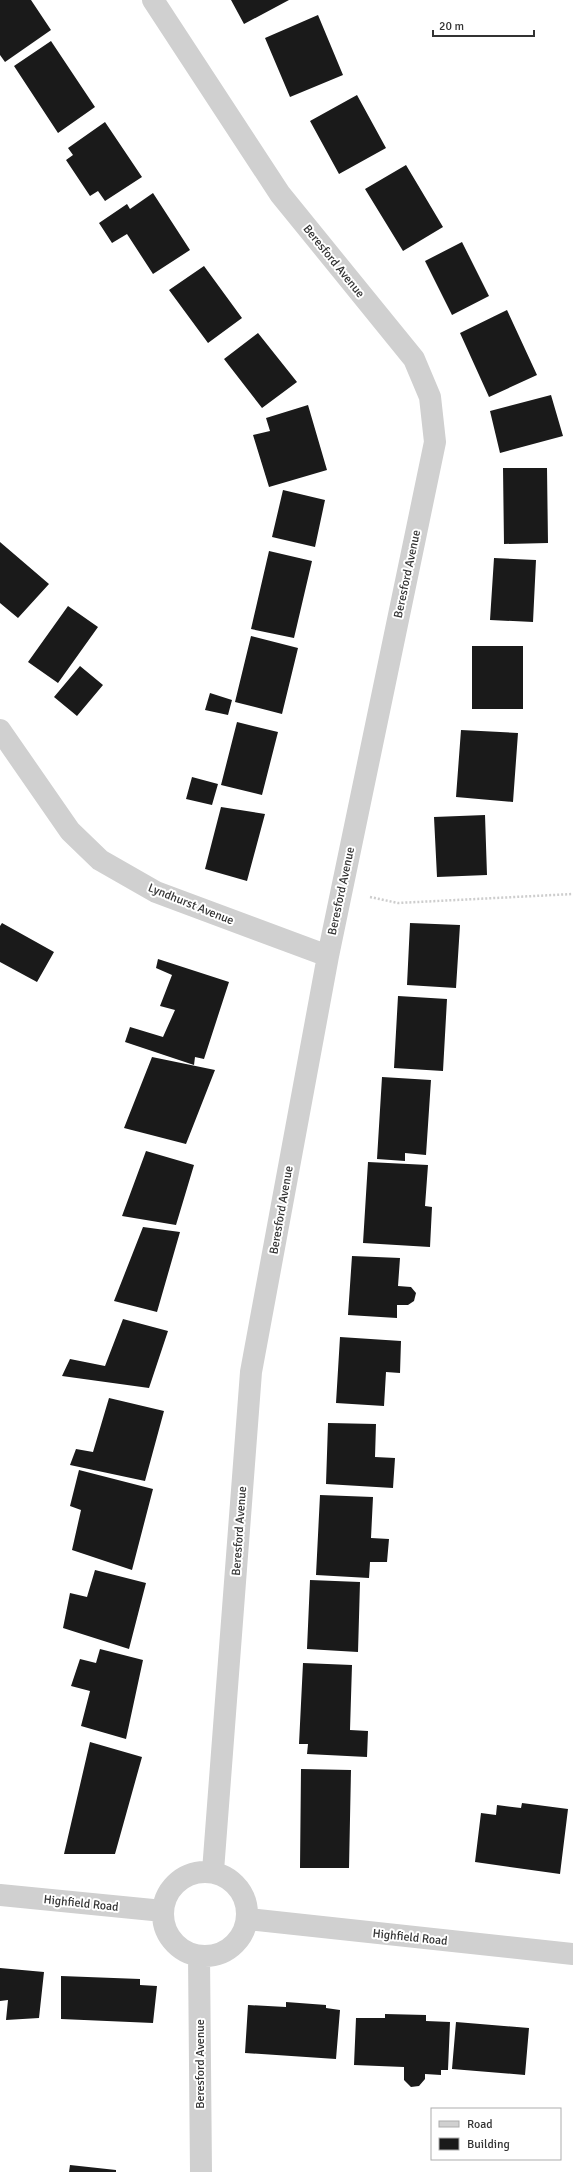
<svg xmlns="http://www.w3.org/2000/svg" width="573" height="2172" font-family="Signika,sans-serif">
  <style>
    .building { fill: #1a1a1a }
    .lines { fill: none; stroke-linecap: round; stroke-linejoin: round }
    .path { stroke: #cdcdcd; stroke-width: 2.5; stroke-dasharray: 2 2; stroke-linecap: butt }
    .minor { stroke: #d0d0d0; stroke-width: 22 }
    .labels { text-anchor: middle; stroke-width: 4; stroke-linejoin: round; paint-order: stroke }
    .street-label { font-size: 12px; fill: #333; stroke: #fff }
  </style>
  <rect width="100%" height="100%" fill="#fff"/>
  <path class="building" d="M0,0H31L51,30L5,62L0,55Z
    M231,0H289L244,24Z
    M318,15L343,75L290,97L265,38Z
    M51,41L95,107L58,133L14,66Z
    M357,95L386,148L339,174L310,121Z
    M105,122L142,177L105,201L98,191L90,196L66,160L73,155L68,148Z
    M406,165L443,227L403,251L365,189Z
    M153,193L190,250L153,274L127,234L112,243L99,223L127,204L130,209Z
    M462,242L489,296L452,315L425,261Z
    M204,266L242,318L208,343L169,290Z
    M507,310L537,375L489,397L460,333Z
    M258,333L297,382L262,408L224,359Z
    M551,395L563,436L500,453L490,411Z
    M308,405L327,470L269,487L253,435L270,431L266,418Z
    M503,468H547L548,543L504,544Z
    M283,490L325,500L315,547L272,537Z
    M0,542L49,584L18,618L0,603Z
    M269,551L312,561L294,638L251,629Z
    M494,558L536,560L533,622L490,620Z
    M68,606L98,627L58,683L28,662Z
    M251,636L298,648L282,714L235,702Z
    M472,646H523V709H472Z
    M80,666L103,685L77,716L54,697Z
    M210,693L232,700L228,715L205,710Z
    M237,722L278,732L262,795L221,785Z
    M461,730L518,733L513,802L456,797Z
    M192,777L218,784L212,805L186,799Z
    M221,807L265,814L247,881L205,869Z
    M485,815L487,875L437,877L434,817Z
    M2,923L54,952L37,982L0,962V926Z
    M410,923L460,925L456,988L407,985Z
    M158,959L229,982L204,1059L195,1057L194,1065L125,1042L130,1027L163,1037L175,1010L160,1006L172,975L156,968Z
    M398,996L447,999L443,1071L394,1068Z
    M152,1057L215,1070L186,1144L124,1128Z
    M382,1077L431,1080L426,1155L405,1153V1161L377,1159Z
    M146,1151L194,1165L176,1225L122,1216Z
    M368,1162L428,1165L425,1206L432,1207L430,1247L363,1243Z
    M143,1227L180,1232L157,1312L114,1301Z
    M352,1256L400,1258L398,1286L411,1287L416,1293L414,1301L408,1305H397V1318L348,1315Z
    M123,1319L168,1331L149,1388L62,1376L70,1359L105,1366Z
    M340,1337L401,1341L400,1373L386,1372L384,1406L336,1403Z
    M109,1398L164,1411L145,1481L70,1465L76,1449L93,1452Z
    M328,1423L376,1424L375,1457L395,1458L393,1488L326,1484Z
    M79,1470L153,1489L132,1570L72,1550L81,1510L70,1506Z
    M320,1495L373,1497L371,1538L389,1539L387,1562H370L369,1578L316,1575Z
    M95,1570L146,1583L129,1649L63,1628L70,1593L87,1597Z
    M310,1580L360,1582L358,1652L307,1649Z
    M100,1649L143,1660L126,1739L81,1726L90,1691L71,1686L80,1659L96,1663Z
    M303,1663L352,1665L350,1730L368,1731L367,1757L307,1754L308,1744H299Z
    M90,1742L142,1757L115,1854H64Z
    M301,1769L351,1770L349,1868H300Z
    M522,1803L568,1809L560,1874L475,1862L481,1813L496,1815L497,1805L521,1808Z
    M0,1968L44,1972L39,2018L6,2020L8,2000L0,2001Z
    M61,1976L140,1979V1985L157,1986L153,2023L61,2019Z
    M286,2002L326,2005V2008L340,2010L336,2059L245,2053L248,2005L286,2007Z
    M385,2014L426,2015V2021L450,2022L448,2070H441V2075L425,2074V2079L419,2086L411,2087L404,2080V2067L354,2065L356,2018H385Z
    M456,2022L529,2028L525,2075L452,2069Z
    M70,2165L116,2170V2172H69Z"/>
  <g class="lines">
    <path class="path" d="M370,897L398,903L573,894"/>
    <path class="minor" d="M153,0L280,194L414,359L430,397L435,442L328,956L251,1372L213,1871
      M0,730L70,831L100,860L156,892L328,956
      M163 1914a42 42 0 1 1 84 0a42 42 0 1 1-84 0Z
      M0,1895L163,1911
      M248,1919L573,1954
      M199,1956L201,2172"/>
  </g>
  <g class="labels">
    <g class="street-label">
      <text transform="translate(334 261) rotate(51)" y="4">Beresford Avenue</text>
      <text transform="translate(407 574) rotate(-78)" y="4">Beresford Avenue</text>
      <text transform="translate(341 891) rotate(-78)" y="4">Beresford Avenue</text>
      <text transform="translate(191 904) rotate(22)" y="4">Lyndhurst Avenue</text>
      <text transform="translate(281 1210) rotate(-80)" y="4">Beresford Avenue</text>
      <text transform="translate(239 1531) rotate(-86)" y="4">Beresford Avenue</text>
      <text transform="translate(81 1903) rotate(6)" y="4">Highfield Road</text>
      <text transform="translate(410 1937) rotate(6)" y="4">Highfield Road</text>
      <text transform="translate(200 2064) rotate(-90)" y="4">Beresford Avenue</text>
    </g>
  </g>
  <rect x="431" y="2108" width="130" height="52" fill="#ffffff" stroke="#adadad"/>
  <rect x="439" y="2121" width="20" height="6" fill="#d0d0d0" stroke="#adadad"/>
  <text x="467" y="2128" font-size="12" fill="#333333">Road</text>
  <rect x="439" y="2138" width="20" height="12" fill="#1a1a1a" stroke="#adadad"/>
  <text x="467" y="2148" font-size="12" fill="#333333">Building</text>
  <path d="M433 30v6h101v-6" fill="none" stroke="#333333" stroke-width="2"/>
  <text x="439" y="30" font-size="12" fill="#333333" stroke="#ffffff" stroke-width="3" paint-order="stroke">20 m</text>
</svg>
